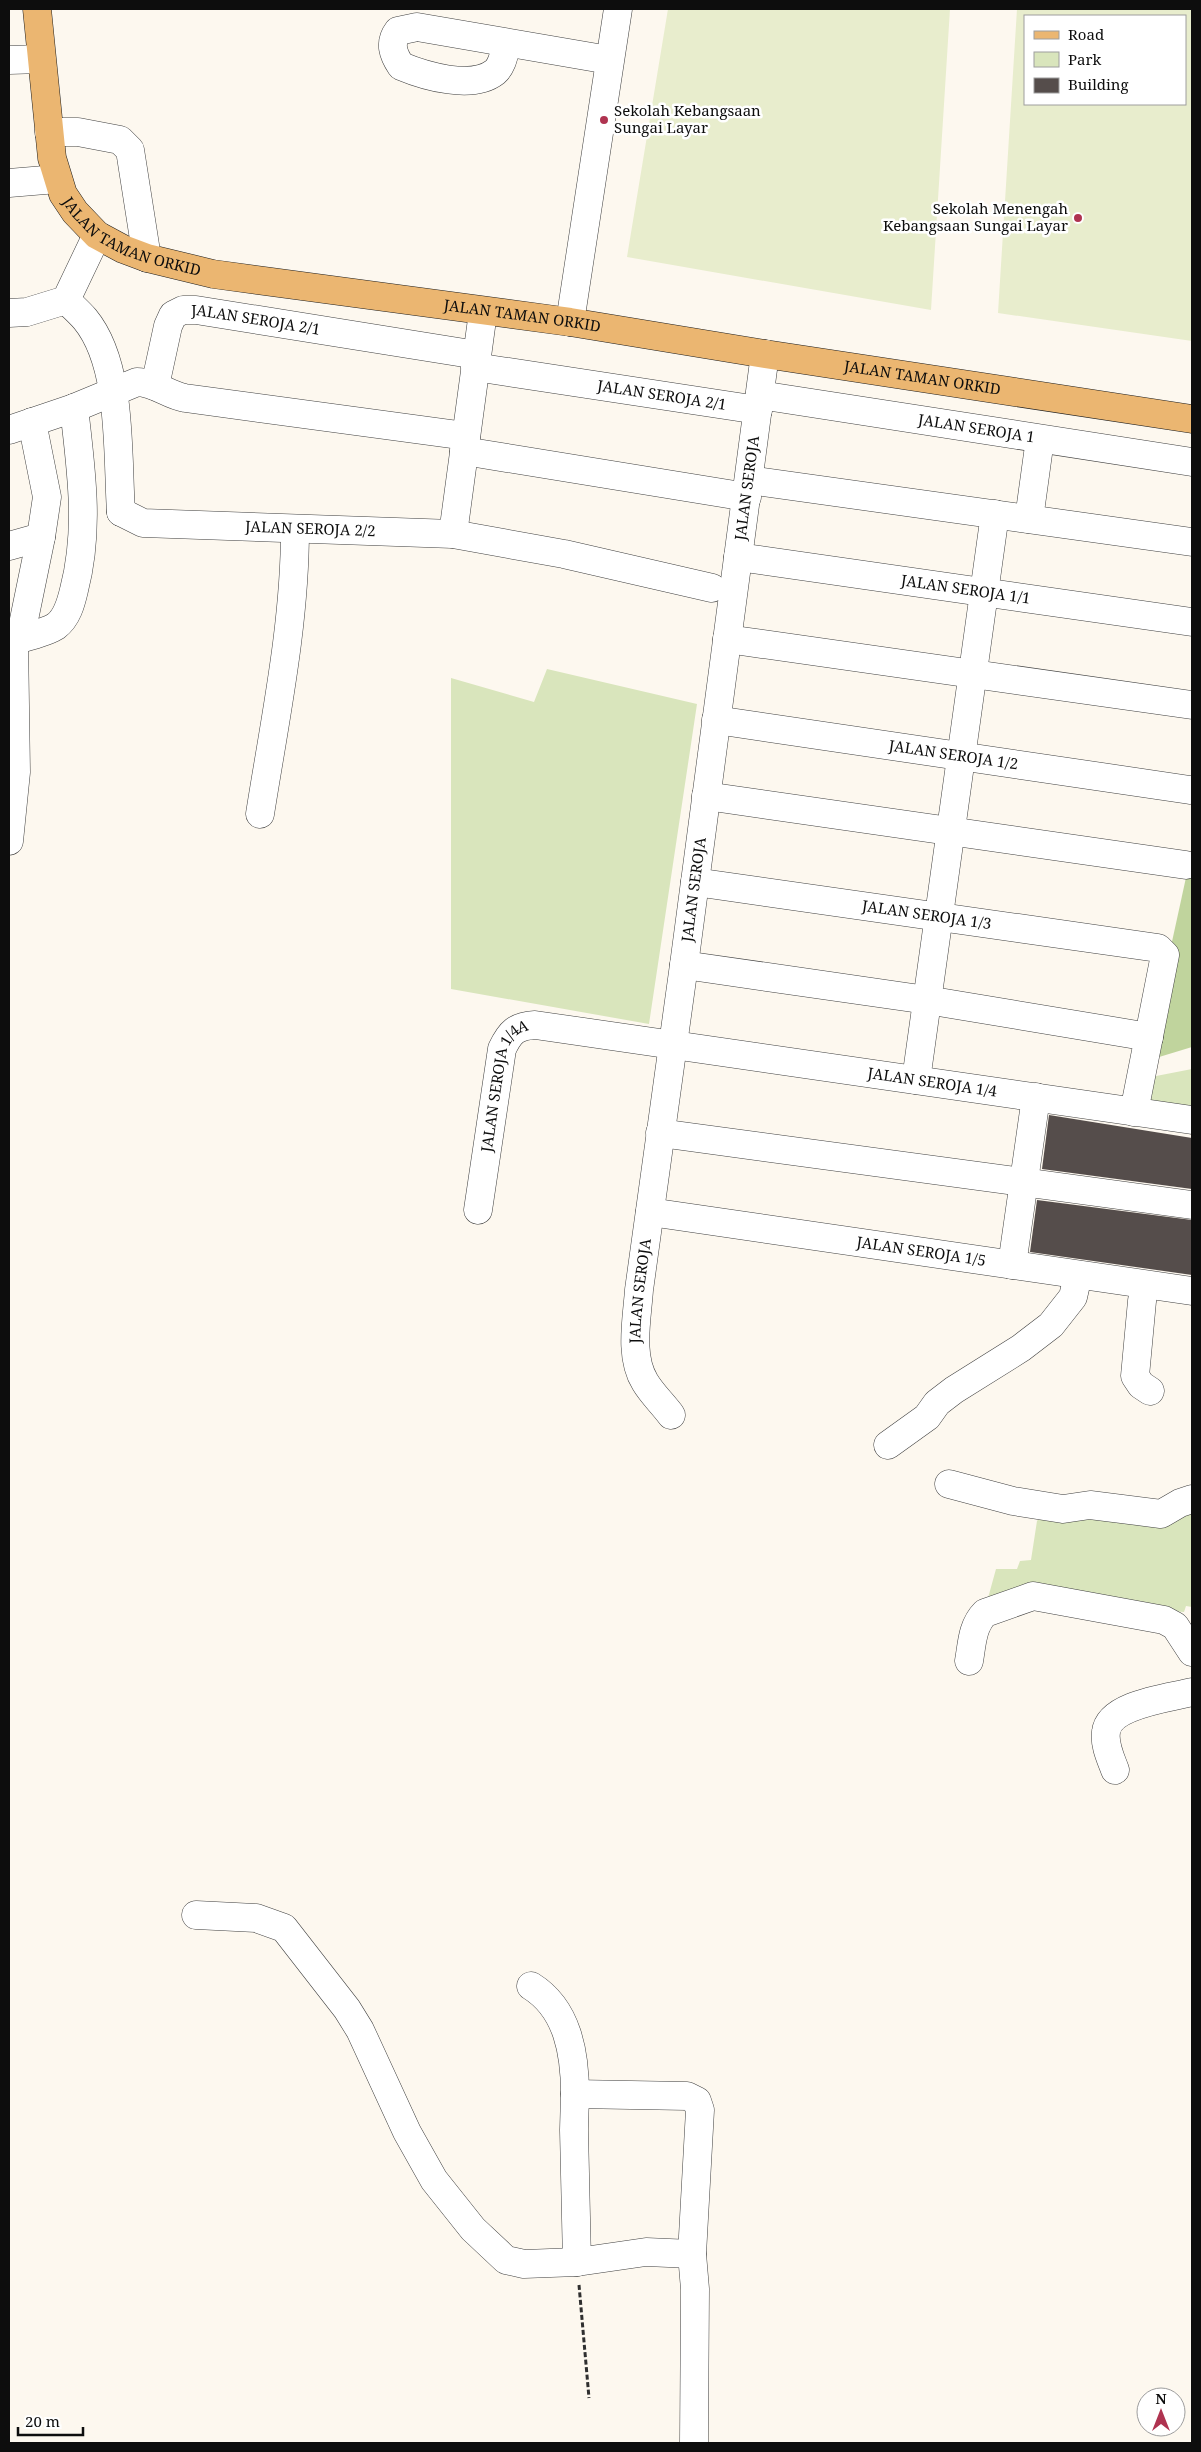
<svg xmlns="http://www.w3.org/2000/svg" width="1201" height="2452" font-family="'Noto Serif',serif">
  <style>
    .green { fill: #d9e5bc }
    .forest { fill: #c0d49d }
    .pitch { fill: #e8edcd; fill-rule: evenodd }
    .building { fill: #554d4b }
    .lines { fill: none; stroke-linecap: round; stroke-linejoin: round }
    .minor-casing { stroke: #404040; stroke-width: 29 }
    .major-casing { stroke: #1e1e1e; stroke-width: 29 }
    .path { stroke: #2f2f2f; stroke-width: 3; stroke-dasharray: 5 2.5; stroke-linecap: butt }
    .minor { stroke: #fff; stroke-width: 28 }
    .major { stroke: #ebb671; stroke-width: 28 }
    .poi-dot { fill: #af3350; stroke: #fff; stroke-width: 2 }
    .labels { text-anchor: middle; stroke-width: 5; stroke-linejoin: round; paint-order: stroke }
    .poi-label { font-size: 15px; fill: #0d0d0d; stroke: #fff; text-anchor: start }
    .street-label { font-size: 15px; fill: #0d0d0d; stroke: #fff }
  </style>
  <rect width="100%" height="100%" fill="#fdf8ef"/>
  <path class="green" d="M547,669L697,704L649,1024L451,989V678L534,702Z
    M1192,1069V1110L1145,1105L1151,1077Z
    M1192,1503V1607L1186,1606L1184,1612L988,1598L996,1569H1017L1020,1561L1031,1560L1037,1521L1043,1514Z"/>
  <path class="forest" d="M1192,850V1047L1146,1061Z"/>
  <path class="pitch" d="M668,9H950L931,310L627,257Z
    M1017,9H1192V341L998,313ZM1025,16H1185V104H1025Z"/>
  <path class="building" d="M1049,1115L1192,1138V1189L1042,1169Z
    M1037,1200L1192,1220V1275L1030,1252Z"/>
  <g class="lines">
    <g class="minor-casing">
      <g id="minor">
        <path d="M507,43C504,53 503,65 495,72C472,90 425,76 401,66C393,54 389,43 398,31L417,27L609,60"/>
        <path d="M9,60L41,59"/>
        <path d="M49,132H78L120,140L130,150L147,258"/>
        <path d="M9,183L57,179"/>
        <path d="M66,300C72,306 79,312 85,319C123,365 117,454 121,512"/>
        <path d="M9,313L27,312L66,300L97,235"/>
        <path d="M570,322L618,9"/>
        <path id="s1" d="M475,367L758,410"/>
        <path id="s2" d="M155,386L168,326L173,315L183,310H196L477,355"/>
        <path id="s3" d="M760,395L1192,462"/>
        <path d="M9,430L74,408L137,382C154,382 168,395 185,398L466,436"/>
        <path d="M464,451L747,497"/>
        <path d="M749,480L1192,542"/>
        <path id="s4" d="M121,512L143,523L453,534L564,554L712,588"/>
        <path d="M1029,519L1040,439"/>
        <path d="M453,534L483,312"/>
        <path d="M9,546L41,537"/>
        <path id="s5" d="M738,557L1192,622"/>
        <path d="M20,639L41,537L47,497L32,422"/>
        <path d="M727,639L1192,705"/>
        <path d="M9,642C21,638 46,633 56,626C67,618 71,603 74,590C90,529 81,469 74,408"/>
        <path id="s6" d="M716,720L1190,790"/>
        <path d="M706,796L1186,865"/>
        <path d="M260,814C275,719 295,625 295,529"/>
        <path d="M9,841L16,772L14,640"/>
        <path id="s7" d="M695,882L1158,948L1165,955L1134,1112"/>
        <path d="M684,965L927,1000L1149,1037"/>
        <path d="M916,1080L995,514"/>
        <path d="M660,1133L1192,1205"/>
        <path id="s8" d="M478,1210L502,1049C510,1032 516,1026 535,1025L1192,1120"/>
        <path id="s9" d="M650,1212L1192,1291"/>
        <path d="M1012,1265L1036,1097"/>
        <path d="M1145,1285L1142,1301L1135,1376L1141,1385L1150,1391"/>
        <path id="s10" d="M671,1415C663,1404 652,1394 645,1382C629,1356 637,1319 639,1290L684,965L765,354"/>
        <path d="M888,1445L927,1417L937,1403L954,1390L1021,1348L1051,1325L1073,1297L1078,1275"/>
        <path d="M949,1484L1013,1501L1063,1509L1090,1505L1161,1514L1180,1503L1192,1499"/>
        <path d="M969,1661C972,1644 972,1626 985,1613L1033,1596L1164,1620L1175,1626L1192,1652"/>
        <path d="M1115,1770C1111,1759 1104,1745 1106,1732C1109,1704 1169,1698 1192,1692"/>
        <path d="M196,1915L256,1918L284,1928L347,2009L360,2030L407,2132L434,2180L473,2229L506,2260L524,2264L577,2262L646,2252L692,2254"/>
        <path d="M531,1986C568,2009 575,2054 575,2094L687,2096L697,2101L700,2110L692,2254L695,2289L694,2443"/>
        <path d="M575,2094L574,2130L577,2262"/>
      </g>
    </g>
    <g class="major-casing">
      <g id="major">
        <path id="s11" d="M37,9L52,158L63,194L75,212L97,235L123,249L147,258L213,274L570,322L765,354L1192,419"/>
      </g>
    </g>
    <path class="path" d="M579,2285L589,2398"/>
    <use href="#minor" class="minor"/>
    <use href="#major" class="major"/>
  </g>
  <g class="poi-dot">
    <circle cx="604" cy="120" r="5"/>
    <circle cx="1078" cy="218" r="5"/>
  </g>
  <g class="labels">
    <g class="poi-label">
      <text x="614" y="116">Sekolah Kebangsaan<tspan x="614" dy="17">Sungai Layar</tspan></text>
      <text x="1068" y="214" text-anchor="end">Sekolah Menengah<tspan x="1068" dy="17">Kebangsaan Sungai Layar</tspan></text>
    </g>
    <g class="street-label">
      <text dy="5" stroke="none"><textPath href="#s11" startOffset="272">JALAN TAMAN ORKID</textPath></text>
      <text dy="5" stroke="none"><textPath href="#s11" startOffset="676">JALAN TAMAN ORKID</textPath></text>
      <text dy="5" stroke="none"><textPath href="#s2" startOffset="158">JALAN SEROJA 2/1</textPath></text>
      <text dy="5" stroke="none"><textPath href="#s11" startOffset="1081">JALAN TAMAN ORKID</textPath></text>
      <text dy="5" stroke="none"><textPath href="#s1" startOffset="189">JALAN SEROJA 2/1</textPath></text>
      <text dy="5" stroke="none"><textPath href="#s3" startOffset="219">JALAN SEROJA 1</textPath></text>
      <text dy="5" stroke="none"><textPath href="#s10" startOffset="945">JALAN SEROJA</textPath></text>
      <text dy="5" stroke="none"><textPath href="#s4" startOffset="192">JALAN SEROJA 2/2</textPath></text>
      <text dy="5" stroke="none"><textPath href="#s5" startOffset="230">JALAN SEROJA 1/1</textPath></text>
      <text dy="5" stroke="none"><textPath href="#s6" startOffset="240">JALAN SEROJA 1/2</textPath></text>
      <text dy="5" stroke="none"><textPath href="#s10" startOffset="540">JALAN SEROJA</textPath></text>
      <text dy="5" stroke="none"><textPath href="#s7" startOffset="234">JALAN SEROJA 1/3</textPath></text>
      <text dy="5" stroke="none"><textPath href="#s8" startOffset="608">JALAN SEROJA 1/4</textPath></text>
      <text dy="5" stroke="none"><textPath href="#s8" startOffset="129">JALAN SEROJA 1/4A</textPath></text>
      <text dy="5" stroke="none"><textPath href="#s9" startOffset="274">JALAN SEROJA 1/5</textPath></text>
      <text dy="5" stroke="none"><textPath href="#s10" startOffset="135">JALAN SEROJA</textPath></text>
    </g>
  </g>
  <rect width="1201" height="2452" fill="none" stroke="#0d0d0d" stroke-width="20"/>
  <rect x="1024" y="15" width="162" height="90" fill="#ffffff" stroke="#9e9e9e"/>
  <rect x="1034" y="31" width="25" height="8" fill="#ebb671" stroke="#9e9e9e"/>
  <text x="1068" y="40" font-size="15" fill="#0d0d0d">Road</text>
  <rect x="1034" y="52" width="25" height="15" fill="#d9e5bc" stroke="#9e9e9e"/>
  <text x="1068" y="65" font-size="15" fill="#0d0d0d">Park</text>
  <rect x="1034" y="78" width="25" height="15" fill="#554d4b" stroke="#9e9e9e"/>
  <text x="1068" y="90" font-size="15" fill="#0d0d0d">Building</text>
  <g transform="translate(1161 2412)"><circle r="24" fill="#ffffff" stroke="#9e9e9e"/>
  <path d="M0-4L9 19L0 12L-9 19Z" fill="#af3350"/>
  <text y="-8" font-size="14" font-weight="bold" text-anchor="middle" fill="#0d0d0d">N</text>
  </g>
  <path d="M18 2427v8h65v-8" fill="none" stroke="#0d0d0d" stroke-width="2.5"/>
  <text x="25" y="2427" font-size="15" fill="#0d0d0d" stroke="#ffffff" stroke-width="4" paint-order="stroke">20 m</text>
</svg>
